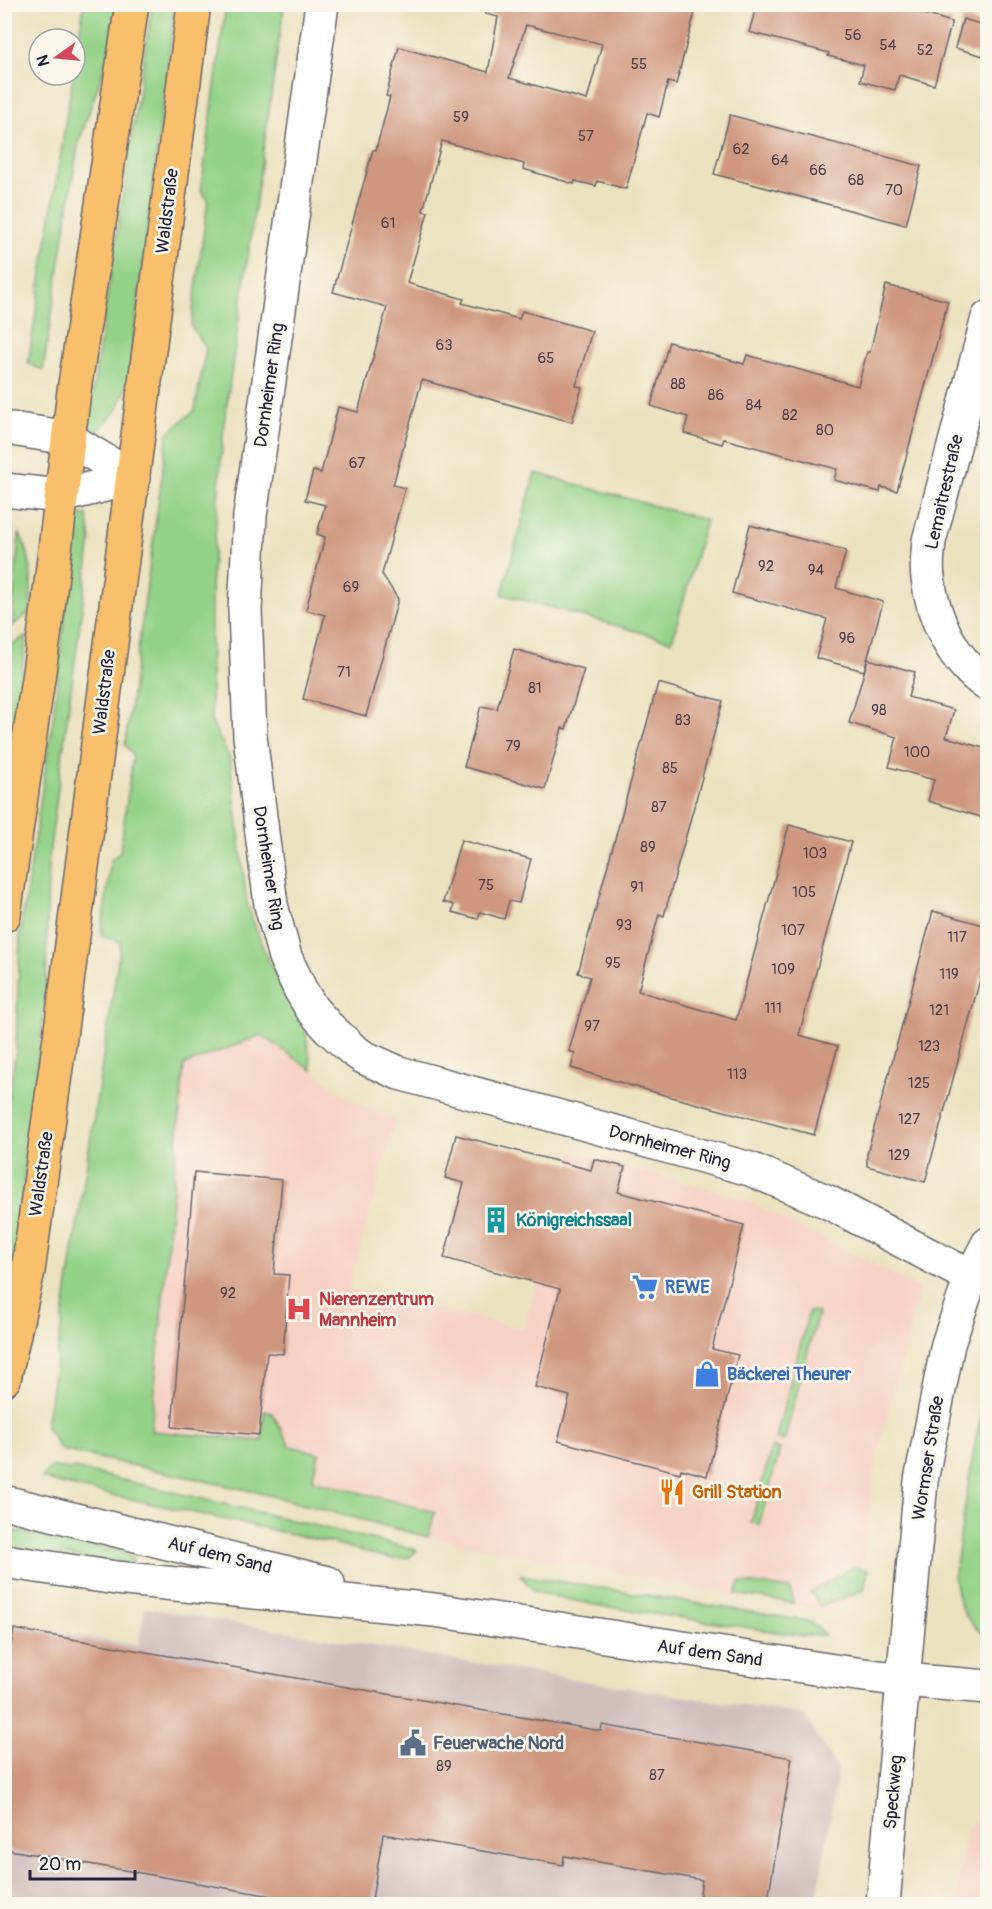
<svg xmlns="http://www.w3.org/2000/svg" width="992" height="1909" font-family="Pangolin,sans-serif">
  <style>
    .built { fill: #f6d2c4 }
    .industrial { fill: #d1bfbe }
    .green { fill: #94d288; stroke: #5b7a62; stroke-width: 1.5 }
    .building { fill: #cf977f; fill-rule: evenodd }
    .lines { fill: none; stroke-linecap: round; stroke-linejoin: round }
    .minor-casing { stroke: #68656a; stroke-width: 36 }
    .major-casing { stroke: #68656a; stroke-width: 36 }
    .minor { stroke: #fff; stroke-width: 33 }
    .major { stroke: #f8bf6c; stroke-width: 33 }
    .labels { text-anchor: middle; stroke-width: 5; stroke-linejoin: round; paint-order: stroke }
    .number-label { font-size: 15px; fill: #4d3f4c }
    .street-label { font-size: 18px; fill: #22223b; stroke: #fbf7ec }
    .culture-label { font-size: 18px; font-weight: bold; fill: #0d838f; stroke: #fbf7ec; text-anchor: start }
    .shop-label { font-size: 18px; font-weight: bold; fill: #366cbe; stroke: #fbf7ec; text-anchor: start }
    .health-label { font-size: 18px; font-weight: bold; fill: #be3a42; stroke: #fbf7ec; text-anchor: start }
    .food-label { font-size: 18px; font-weight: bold; fill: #c56008; stroke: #fbf7ec; text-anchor: start }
    .service-label { font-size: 18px; font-weight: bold; fill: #4e5e75; stroke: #fbf7ec; text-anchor: start }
  </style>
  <rect width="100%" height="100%" fill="#fbf7ec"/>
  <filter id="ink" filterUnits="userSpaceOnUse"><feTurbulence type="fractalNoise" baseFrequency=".0167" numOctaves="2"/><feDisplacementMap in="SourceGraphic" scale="12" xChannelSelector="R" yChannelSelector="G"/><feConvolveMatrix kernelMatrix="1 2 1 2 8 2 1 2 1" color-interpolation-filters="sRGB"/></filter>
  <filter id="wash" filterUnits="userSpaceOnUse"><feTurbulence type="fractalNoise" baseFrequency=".008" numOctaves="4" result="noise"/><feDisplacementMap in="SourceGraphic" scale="24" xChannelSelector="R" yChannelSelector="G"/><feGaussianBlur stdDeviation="1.35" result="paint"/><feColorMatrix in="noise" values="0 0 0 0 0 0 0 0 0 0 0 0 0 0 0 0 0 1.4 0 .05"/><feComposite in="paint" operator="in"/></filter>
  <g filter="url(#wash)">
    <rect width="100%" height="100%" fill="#ebe2c0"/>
    <path class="built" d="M262,1034L354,1101L395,1120L349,1288L524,1329L572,1153L740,1197L920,1288L877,1456L859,1592L828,1612L428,1537L252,1491L148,1468L184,1065Z
      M987,1812V1904H956L966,1829Z"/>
    <path class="industrial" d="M145,1608L565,1678L804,1715L838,1770L816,1904H5L4,1647L11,1624L138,1646Z"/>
    <path class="green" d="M84,5H116L108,56L78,145L43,370L28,364L73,75H75V60Z
      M152,5H175L128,384L117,410L92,437L86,436Z
      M226,5H284L224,423L211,586V721L230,759L247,904L266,956L304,1023L312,1070L261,1035L184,1065L151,1431L262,1441L264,1411L272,1413L290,1446L319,1453L312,1480L435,1512L428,1537L252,1491L61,1450L46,1427L121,942L101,936L111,860L120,852L133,755L125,745L168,433L195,410L206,348L191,326L208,200L201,190Z
      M535,473L706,520L672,641L502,594Z
      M87,514L91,540L48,863L46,994L15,1248L5,1293V1119L16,1051L20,935L53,719L76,515Z
      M19,533C34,558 31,584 30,612L12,626Z
      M27,636L5,786L4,678L9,646Z
      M809,1311L818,1313L784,1441L776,1438Z
      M987,1395V1637C963,1619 959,1607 954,1578L975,1442Z
      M772,1447L780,1449L759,1525L751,1523Z
      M51,1467L81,1470L417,1550L410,1557L392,1559L333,1543L61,1484L42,1478Z
      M4,1529L122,1551L133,1559V1565L5,1547Z
      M853,1567L868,1570L864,1590L820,1606L811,1592Z
      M520,1575L807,1621L818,1627L825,1635L804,1636L595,1605L535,1592Z
      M739,1582L790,1589L794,1603L736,1594Z"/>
    <g id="blocks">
      <path class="building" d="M487,4H689L688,9L695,12L676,84L668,82L659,117L647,113L626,189L597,181L596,186L575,181L574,184L523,169L524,164L442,141L423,211L428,212L407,283L464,299L462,303L519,319L522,311L592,331L576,386L582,387L572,422L422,380L393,485L405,488L382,574L398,599L366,716L303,699L325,615L306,610L325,537L317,534L325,505L305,500L313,471L321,473L338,407L358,412L387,307L333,292L373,150H376L390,97L386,96L399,47L488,72L498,17L486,14ZM526,25L602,44L587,100L509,78Z
        M757,4H890L952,22L934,85L899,75L895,90L860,81L864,65L828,56L829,53L749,32Z
        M963,19L987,26V57L955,48Z
        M730,115L921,166L906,225L714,174Z
        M886,285L948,301L897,491L881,487L880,492L834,480L837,469L724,439L722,444L684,433L688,417L651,406L669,342L744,364L747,355L858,386L867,352H870Z
        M750,525L846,551L836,588L883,602L864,671L816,658L827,619L732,593Z
        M514,649L584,669L566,729L562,728L545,789L464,767L481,706L497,709Z
        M868,659L915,672L908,697L954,710L946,737L987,749V819L928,801L934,780L889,767L897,737L849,723Z
        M658,683L723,701L664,916L659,914L638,991L736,1020L789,825L851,842L799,1035L838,1046L814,1135L664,1095L571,1068L575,1053L569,1051L590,977L578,973Z
        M461,840L531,859L519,903L509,901L504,919L480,912L478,919L452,912L454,905L443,902Z
        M933,911L987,926V954L925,1182L867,1166V1154Z
        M456,1135L591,1170L594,1159L625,1167L618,1192L744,1225L712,1349L738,1355L707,1476L681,1469L680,1473L558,1441L570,1396L535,1387L560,1289L444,1258L464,1183L445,1178Z
        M194,1172L282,1180L274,1274L289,1275L283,1354L267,1353L259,1435L172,1427Z
        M14,1629L601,1731L602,1725L792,1758L767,1905H698L702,1880L564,1856L563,1865L383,1834L371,1905H323L4,1849V1682Z"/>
    </g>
  </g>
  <g filter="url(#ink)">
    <use href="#blocks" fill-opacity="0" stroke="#68656a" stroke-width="1.5"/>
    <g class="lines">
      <g class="minor-casing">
        <path id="minor" d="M322,4L250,516L245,610L250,736L271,905L285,957L300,989L312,1009L328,1027L353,1050L363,1057L399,1073L750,1169L828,1202L971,1277
          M988,318L929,541C928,553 926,566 928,578C933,619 953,661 988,685
          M4,430L12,429L68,438L133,478
          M4,490L61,496L133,478
          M4,1502L328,1583
          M4,1561L116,1578L434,1610L841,1672L903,1680L988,1687
          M883,1904L921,1481L948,1344L971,1277L988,1244"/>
      </g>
      <g class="major-casing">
        <path id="major" d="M4,915L47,616L74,391L132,4
          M4,1379L28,1271L57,1060L194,4"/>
      </g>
      <use href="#minor" class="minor"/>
      <use href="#major" class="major"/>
    </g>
  </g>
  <defs>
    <g id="building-bare" transform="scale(2.07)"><path d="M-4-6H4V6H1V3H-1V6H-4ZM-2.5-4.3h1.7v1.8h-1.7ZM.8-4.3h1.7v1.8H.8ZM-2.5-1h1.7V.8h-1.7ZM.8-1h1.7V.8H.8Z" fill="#0f9aa8" stroke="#fbf7ec" stroke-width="2.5" paint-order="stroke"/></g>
    <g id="supermarket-bare" transform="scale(2.07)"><path d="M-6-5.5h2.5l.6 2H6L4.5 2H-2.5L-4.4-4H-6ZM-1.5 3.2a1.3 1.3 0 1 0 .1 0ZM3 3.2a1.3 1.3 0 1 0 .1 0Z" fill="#3f7fe0" stroke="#fbf7ec" stroke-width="2.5" paint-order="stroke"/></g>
    <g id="hospital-bare" transform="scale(2.07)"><path d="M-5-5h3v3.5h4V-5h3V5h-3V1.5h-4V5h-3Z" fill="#e0444e" stroke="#fbf7ec" stroke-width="2.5" paint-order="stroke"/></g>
    <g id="shop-bare" transform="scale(2.07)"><path d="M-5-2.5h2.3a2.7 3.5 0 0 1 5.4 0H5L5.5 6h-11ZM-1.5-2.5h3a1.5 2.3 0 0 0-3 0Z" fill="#3f7fe0" stroke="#fbf7ec" stroke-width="2.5" paint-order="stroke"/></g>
    <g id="restaurant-bare" transform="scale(2.07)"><path d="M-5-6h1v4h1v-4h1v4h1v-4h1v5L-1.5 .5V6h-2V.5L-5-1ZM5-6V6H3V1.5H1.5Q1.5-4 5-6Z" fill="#e8710a" stroke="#fbf7ec" stroke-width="2.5" paint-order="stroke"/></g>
    <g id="civic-bare" transform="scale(2.07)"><path d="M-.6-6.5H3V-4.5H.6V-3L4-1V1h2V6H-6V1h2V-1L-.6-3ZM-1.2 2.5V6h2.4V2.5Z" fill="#5c6f8a" stroke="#fbf7ec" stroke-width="2.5" paint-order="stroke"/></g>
  </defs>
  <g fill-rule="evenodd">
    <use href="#building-bare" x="496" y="1220"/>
    <use href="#supermarket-bare" x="645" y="1287"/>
    <use href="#hospital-bare" x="299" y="1309"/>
    <use href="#shop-bare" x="707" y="1374"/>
    <use href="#restaurant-bare" x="672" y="1492"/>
    <use href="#civic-bare" x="413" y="1743"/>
  </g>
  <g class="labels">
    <g class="number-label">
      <text x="853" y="40">56</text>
      <text x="888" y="50">54</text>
      <text x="925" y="55">52</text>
      <text x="639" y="69">55</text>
      <text x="461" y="122">59</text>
      <text x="586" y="141">57</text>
      <text x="741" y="154">62</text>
      <text x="780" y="165">64</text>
      <text x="818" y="175">66</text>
      <text x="856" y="185">68</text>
      <text x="894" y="195">70</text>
      <text x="388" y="228">61</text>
      <text x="444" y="350">63</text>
      <text x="546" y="363">65</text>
      <text x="678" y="389">88</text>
      <text x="716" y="400">86</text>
      <text x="754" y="410">84</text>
      <text x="790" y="420">82</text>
      <text x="825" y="435">80</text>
      <text x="357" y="468">67</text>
      <text x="766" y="571">92</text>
      <text x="816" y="575">94</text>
      <text x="351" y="592">69</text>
      <text x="847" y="643">96</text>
      <text x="344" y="677">71</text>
      <text x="535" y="693">81</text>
      <text x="879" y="715">98</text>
      <text x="683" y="725">83</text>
      <text x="513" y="751">79</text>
      <text x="917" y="757">100</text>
      <text x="670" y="773">85</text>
      <text x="659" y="812">87</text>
      <text x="648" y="852">89</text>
      <text x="815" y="858">103</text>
      <text x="486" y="890">75</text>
      <text x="637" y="892">91</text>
      <text x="804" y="897">105</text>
      <text x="624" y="930">93</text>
      <text x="793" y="935">107</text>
      <text x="957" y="942">117</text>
      <text x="613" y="968">95</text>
      <text x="783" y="974">109</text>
      <text x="949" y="979">119</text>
      <text x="773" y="1013">111</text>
      <text x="939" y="1015">121</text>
      <text x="592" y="1031">97</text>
      <text x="929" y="1051">123</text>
      <text x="737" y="1079">113</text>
      <text x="919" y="1088">125</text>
      <text x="909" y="1124">127</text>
      <text x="899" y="1160">129</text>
      <text x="228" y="1298">92</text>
      <text x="444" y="1771">89</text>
      <text x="657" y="1780">87</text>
    </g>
    <g class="street-label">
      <text transform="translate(167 211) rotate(-83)" y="6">Waldstraße</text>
      <text transform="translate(269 385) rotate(-82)" y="6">Dornheimer Ring</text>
      <text transform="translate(944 492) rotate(-77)" y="6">Lemaitrestraße</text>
      <text transform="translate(104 692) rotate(-83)" y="6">Waldstraße</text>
      <text transform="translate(269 868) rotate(81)" y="6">Dornheimer Ring</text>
      <text transform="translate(670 1147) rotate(15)" y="6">Dornheimer Ring</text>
      <text transform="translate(41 1174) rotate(-82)" y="6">Waldstraße</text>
      <text transform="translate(928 1458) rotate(-81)" y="6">Wormser Straße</text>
      <text transform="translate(220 1555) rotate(14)" y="6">Auf dem Sand</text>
      <text transform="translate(710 1653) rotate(8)" y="6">Auf dem Sand</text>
      <text transform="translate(893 1792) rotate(-85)" y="6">Speckweg</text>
    </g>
    <g class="culture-label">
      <text x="516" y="1226">Königreichssaal</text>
    </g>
    <g class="shop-label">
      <text x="665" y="1293">REWE</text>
      <text x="727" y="1380">Bäckerei Theurer</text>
    </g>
    <g class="health-label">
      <text x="319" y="1305">Nierenzentrum<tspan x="319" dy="21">Mannheim</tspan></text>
    </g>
    <g class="food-label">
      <text x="692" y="1498">Grill Station</text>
    </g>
    <g class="service-label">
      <text x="433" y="1749">Feuerwache Nord</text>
    </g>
  </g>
  <rect width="992" height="1909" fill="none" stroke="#fbf7ec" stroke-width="24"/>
  <g transform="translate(57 57) rotate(255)"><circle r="28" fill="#fbf7ec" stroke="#a4a2a5" stroke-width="1.5"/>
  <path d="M0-4.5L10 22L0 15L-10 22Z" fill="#d1495b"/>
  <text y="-9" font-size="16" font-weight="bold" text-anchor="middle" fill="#22223b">N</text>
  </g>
  <path d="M30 1870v9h105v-9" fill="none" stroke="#22223b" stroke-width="3"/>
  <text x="39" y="1870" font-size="18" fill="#22223b" stroke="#fbf7ec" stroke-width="4.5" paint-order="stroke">20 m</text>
</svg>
